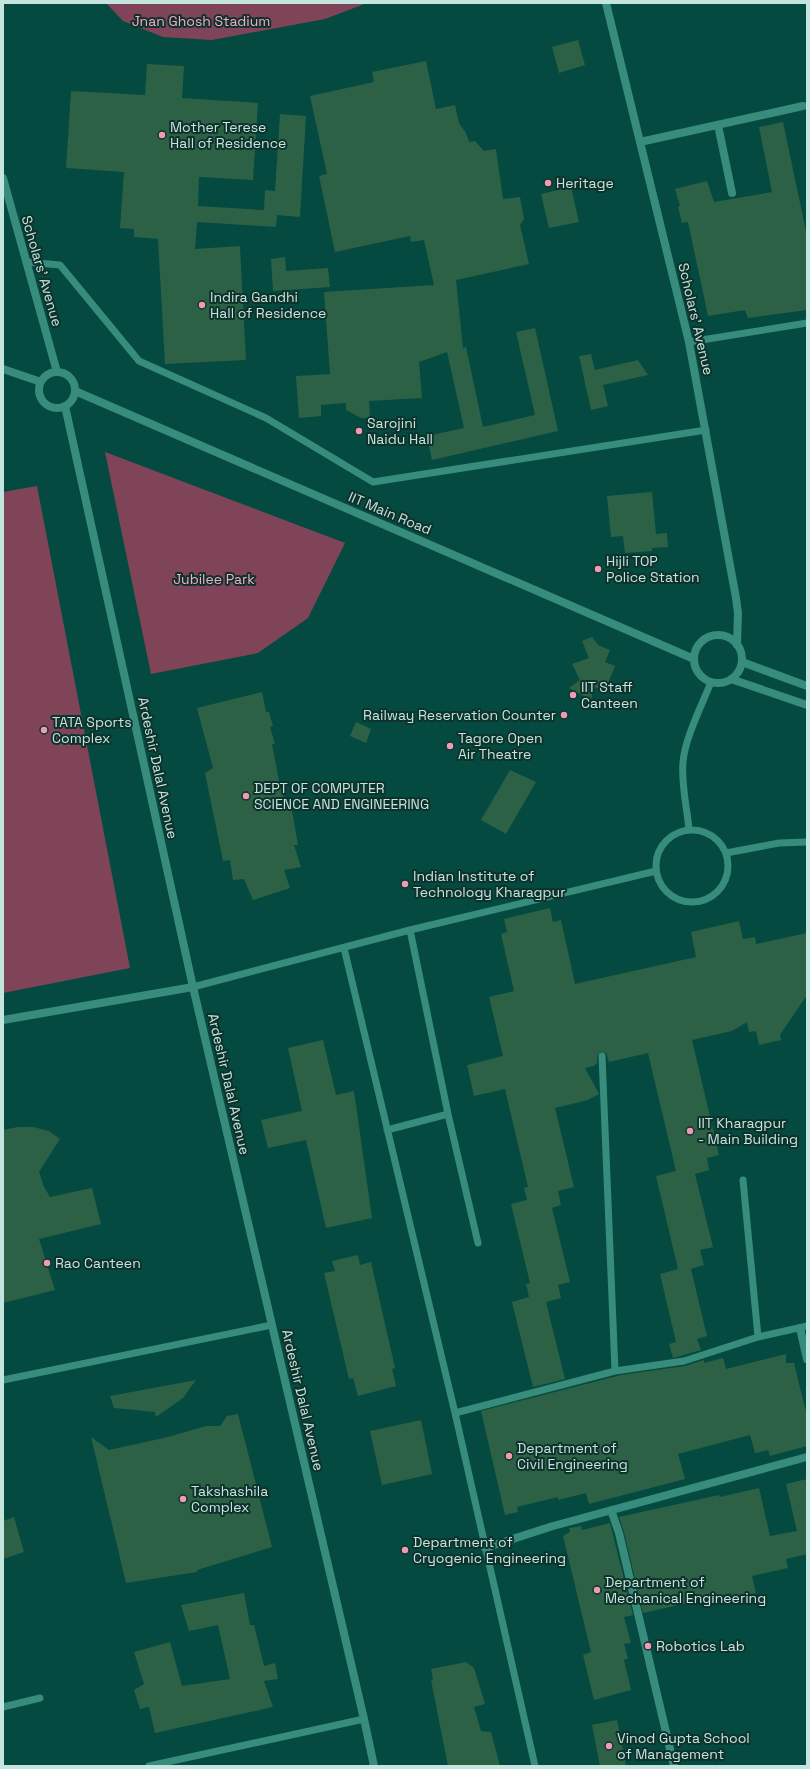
<svg xmlns="http://www.w3.org/2000/svg" width="810" height="1769" font-family="'Space Grotesk',sans-serif">
  <style>
    .built { fill: #044a40 }
    .green { fill: #804459 }
    .building { fill: #2d6146 }
    .lines { fill: none; stroke-linecap: round; stroke-linejoin: round }
    .service { stroke: #378c7c; stroke-width: 7 }
    .minor { stroke: #378c7c; stroke-width: 8 }
    .tertiary { stroke: #378c7c; stroke-width: 8 }
    .poi-dot { fill: #f09ab6; stroke: #0e322b; stroke-width: 1.5 }
    .labels { text-anchor: middle; stroke-width: 4; stroke-linejoin: round; paint-order: stroke }
    .park-label { font-size: 14px; fill: #f8aac3; stroke: #0e322b }
    .poi-label { font-size: 14px; fill: #c4e5dd; stroke: #0e322b; text-anchor: start }
    .street-label { font-size: 14px; fill: #c4e5dd; stroke: #0e322b }
  </style>
  <rect width="100%" height="100%" fill="#053f36"/>
  <path class="built" d="M3,3H807V1766H3Z"/>
  <path class="green" d="M106,3H367L325,19L212,40L163,37L123,21Z
    M105,452L345,543L308,618L258,653L151,674Z
    M37,486L130,968L3,993V492Z"/>
  <path class="building" d="M578,40L585,65L559,73L552,47Z
    M426,61L436,109L455,105L459,123L466,133L469,142L475,141L484,151L496,149L503,199L520,197L524,219L520,225L529,264L456,280L463,348L466,347L483,427L535,415L516,332L535,328L558,431L432,460L427,436L464,428L447,352L419,362L422,398L369,401L370,418H361L346,410V403L321,405V416L299,418L296,376L330,374L324,292L434,285L424,240L411,242L410,236L335,252L319,176L327,174L310,96L374,82L372,72Z
    M147,64L184,66L182,98L258,103L253,180L199,177L198,206L264,210L265,190L275,191L280,114L306,116L300,217L277,215L276,227L197,222L195,249L240,246L246,360L165,364L158,239L134,237V229L120,228L124,172L66,168L71,91L145,95Z
    M783,122L807,236V310L748,318L745,310L708,316L688,222L682,223L678,207L680,206L675,189L707,181L714,202L772,192L759,127Z
    M571,187L579,222L549,228L541,194Z
    M285,257L286,271L328,268L330,287L273,291L271,259Z
    M591,354L595,370L638,360L648,375L603,385L608,406L591,410L579,356Z
    M652,492L656,534L667,533L668,547L652,548V551L625,553L623,536L611,537L607,496Z
    M592,637L598,645L610,650L605,662L615,666L605,691L594,687L591,700L569,688L580,680L572,664L589,658L582,641Z
    M262,692L266,712H269L273,726L270,727L275,744H272L280,786L287,807L291,805L298,845H294L301,867L284,870L290,888L253,900L244,879L233,880L230,860L223,861L205,773L213,768L197,708Z
    M356,722L371,729L366,743L350,736Z
    M510,770L536,782L506,834L481,820Z
    M550,908L553,922L561,920L575,984L696,957L691,932L739,921L743,939L755,937L756,944L807,933V995L780,1035L781,1040L759,1045L756,1031L749,1032L747,1022L732,1031L692,1040L719,1155L707,1158L709,1170L695,1174L713,1247L700,1250L704,1265L691,1269L707,1336L697,1339L701,1350L673,1358L669,1344L676,1342L660,1274L678,1269L656,1176L676,1171L648,1053L609,1062L606,1053L600,1052L597,1056V1063L594,1066L585,1068L599,1094L588,1100L555,1108L574,1187L558,1191L561,1205L552,1208L570,1282L558,1285L561,1298L546,1302L565,1379L533,1387L512,1302L529,1297L526,1284L530,1283L511,1204L527,1200L524,1188L528,1187L505,1089L474,1096L467,1065L503,1056L489,997L514,991L501,934L507,932L504,919Z
    M323,1040L336,1095L354,1091L372,1218L326,1228L306,1140L268,1148L261,1120L302,1111L288,1048Z
    M18,1127H33L49,1131L60,1139L39,1172L44,1187L50,1197L92,1188L101,1224L39,1239L55,1290L3,1303V1130Z
    M358,1255L360,1265L371,1262L395,1368L392,1369L396,1386L358,1396L353,1378L349,1379L324,1273L335,1271L332,1261Z
    M786,1354V1363H794L807,1416V1446L770,1456L768,1450L755,1453L750,1435L678,1454L685,1479L589,1504L586,1493L558,1500V1497L517,1507L518,1512L505,1515L481,1411L621,1375L685,1366L704,1360V1363L723,1358L726,1369Z
    M196,1380L183,1398L156,1417L155,1412L114,1408L110,1396Z
    M238,1414L272,1547L197,1570V1572L126,1583L91,1437L109,1450L168,1437L206,1426H220L227,1416Z
    M421,1420L432,1474L382,1485L370,1431Z
    M807,1479V1554L786,1559L788,1568L752,1576L756,1593L732,1599L731,1593L643,1613L624,1532L619,1517L719,1495L720,1497L759,1488L770,1536L797,1531L786,1484Z
    M14,1517L24,1552L3,1559V1521Z
    M610,1523L633,1615L624,1617L631,1643L624,1644L628,1658L624,1660L631,1690L594,1700L583,1655L591,1652L563,1536L570,1532L569,1528L581,1526L582,1530Z
    M244,1593L250,1625H254L264,1666L275,1663L278,1679L264,1681L273,1707L155,1733L149,1707L140,1709L134,1690L144,1684L134,1652L170,1642L182,1686L230,1679L218,1625L189,1631L181,1605Z
    M466,1662L474,1668L485,1704L474,1707L481,1731L491,1732L500,1766H448L431,1680H433L431,1669Z
    M617,1720L626,1766H600L592,1725Z"/>
  <g class="lines">
    <path class="service" d="M26,262L60,265L139,361L266,418L373,482L706,430
      M689,342L807,323
      M689,829C687,808 681,784 683,762C685,738 702,705 711,682
      M656 866a36 36 0 1 1 72 0a36 36 0 1 1-72 0Z
      M726,853L779,843L807,842
      M410,930L448,1114L478,1243
      M344,948L455,1413L535,1766
      M193,987L410,930L656,871
      M602,1056L615,1371
      M387,1130L448,1114
      M743,1180L758,1337
      M3,1380L272,1325
      M455,1413L615,1371L684,1361L758,1337L807,1326
      M3,1707L40,1698
      M149,1766L364,1719"/>
    <path class="minor" d="M718,125L732,193
      M640,142L803,106
      M800,1328L807,1359
      M611,1510L619,1533L674,1766
      M485,1548L553,1526L807,1457"/>
    <path class="tertiary" d="M606,3L689,342L736,598L738,613L737,645
      M3,178L57,372
      M3,369L41,382
      M39 390a18 18 0 1 1 36 0a18 18 0 1 1-36 0Z
      M75,391L694,659
      M65,406L193,987L364,1719L374,1766
      M694 659a24 24 0 1 1 48 0a24 24 0 1 1-48 0Z
      M742,662L807,686
      M731,679L807,705
      M3,1020L193,987"/>
  </g>
  <g class="poi-dot">
    <circle cx="162" cy="135" r="4"/>
    <circle cx="548" cy="183" r="4"/>
    <circle cx="202" cy="305" r="4"/>
    <circle cx="359" cy="431" r="4"/>
    <circle cx="598" cy="569" r="4"/>
    <circle cx="573" cy="695" r="4"/>
    <circle cx="564" cy="715" r="4"/>
    <circle cx="44" cy="730" r="4"/>
    <circle cx="450" cy="746" r="4"/>
    <circle cx="246" cy="796" r="4"/>
    <circle cx="405" cy="884" r="4"/>
    <circle cx="690" cy="1131" r="4"/>
    <circle cx="47" cy="1263" r="4"/>
    <circle cx="509" cy="1456" r="4"/>
    <circle cx="183" cy="1499" r="4"/>
    <circle cx="405" cy="1550" r="4"/>
    <circle cx="597" cy="1590" r="4"/>
    <circle cx="648" cy="1646" r="4"/>
    <circle cx="609" cy="1746" r="4"/>
  </g>
  <g class="labels">
    <g class="park-label">
      <text x="201" y="26">Jnan Ghosh Stadium</text>
      <text x="214" y="584">Jubilee Park</text>
    </g>
    <g class="poi-label">
      <text x="170" y="132">Mother Terese<tspan x="170" dy="16">Hall of Residence</tspan></text>
      <text x="556" y="188">Heritage</text>
      <text x="210" y="302">Indira Gandhi<tspan x="210" dy="16">Hall of Residence</tspan></text>
      <text x="367" y="428">Sarojini<tspan x="367" dy="16">Naidu Hall</tspan></text>
      <text x="606" y="566">Hijli TOP<tspan x="606" dy="16">Police Station</tspan></text>
      <text x="581" y="692">IIT Staff<tspan x="581" dy="16">Canteen</tspan></text>
      <text x="556" y="720" text-anchor="end">Railway Reservation Counter</text>
      <text x="52" y="727">TATA Sports<tspan x="52" dy="16">Complex</tspan></text>
      <text x="458" y="743">Tagore Open<tspan x="458" dy="16">Air Theatre</tspan></text>
      <text x="254" y="793">DEPT OF COMPUTER<tspan x="254" dy="16">SCIENCE AND ENGINEERING</tspan></text>
      <text x="413" y="881">Indian Institute of<tspan x="413" dy="16">Technology Kharagpur</tspan></text>
      <text x="698" y="1128">IIT Kharagpur<tspan x="698" dy="16">- Main Building</tspan></text>
      <text x="55" y="1268">Rao Canteen</text>
      <text x="517" y="1453">Department of<tspan x="517" dy="16">Civil Engineering</tspan></text>
      <text x="191" y="1496">Takshashila<tspan x="191" dy="16">Complex</tspan></text>
      <text x="413" y="1547">Department of<tspan x="413" dy="16">Cryogenic Engineering</tspan></text>
      <text x="605" y="1587">Department of<tspan x="605" dy="16">Mechanical Engineering</tspan></text>
      <text x="656" y="1651">Robotics Lab</text>
      <text x="617" y="1743">Vinod Gupta School<tspan x="617" dy="16">of Management</tspan></text>
    </g>
    <g class="street-label">
      <text transform="translate(42 271) rotate(74)" y="5">Scholars' Avenue</text>
      <text transform="translate(696 319) rotate(77)" y="5">Scholars' Avenue</text>
      <text transform="translate(390 513) rotate(23)" y="5">IIT Main Road</text>
      <text transform="translate(158 768) rotate(78)" y="5">Ardeshir Dalal Avenue</text>
      <text transform="translate(229 1084) rotate(77)" y="5">Ardeshir Dalal Avenue</text>
      <text transform="translate(303 1400) rotate(77)" y="5">Ardeshir Dalal Avenue</text>
    </g>
  </g>
  <rect width="810" height="1769" fill="none" stroke="#c4e5dd" stroke-width="8"/>
</svg>
